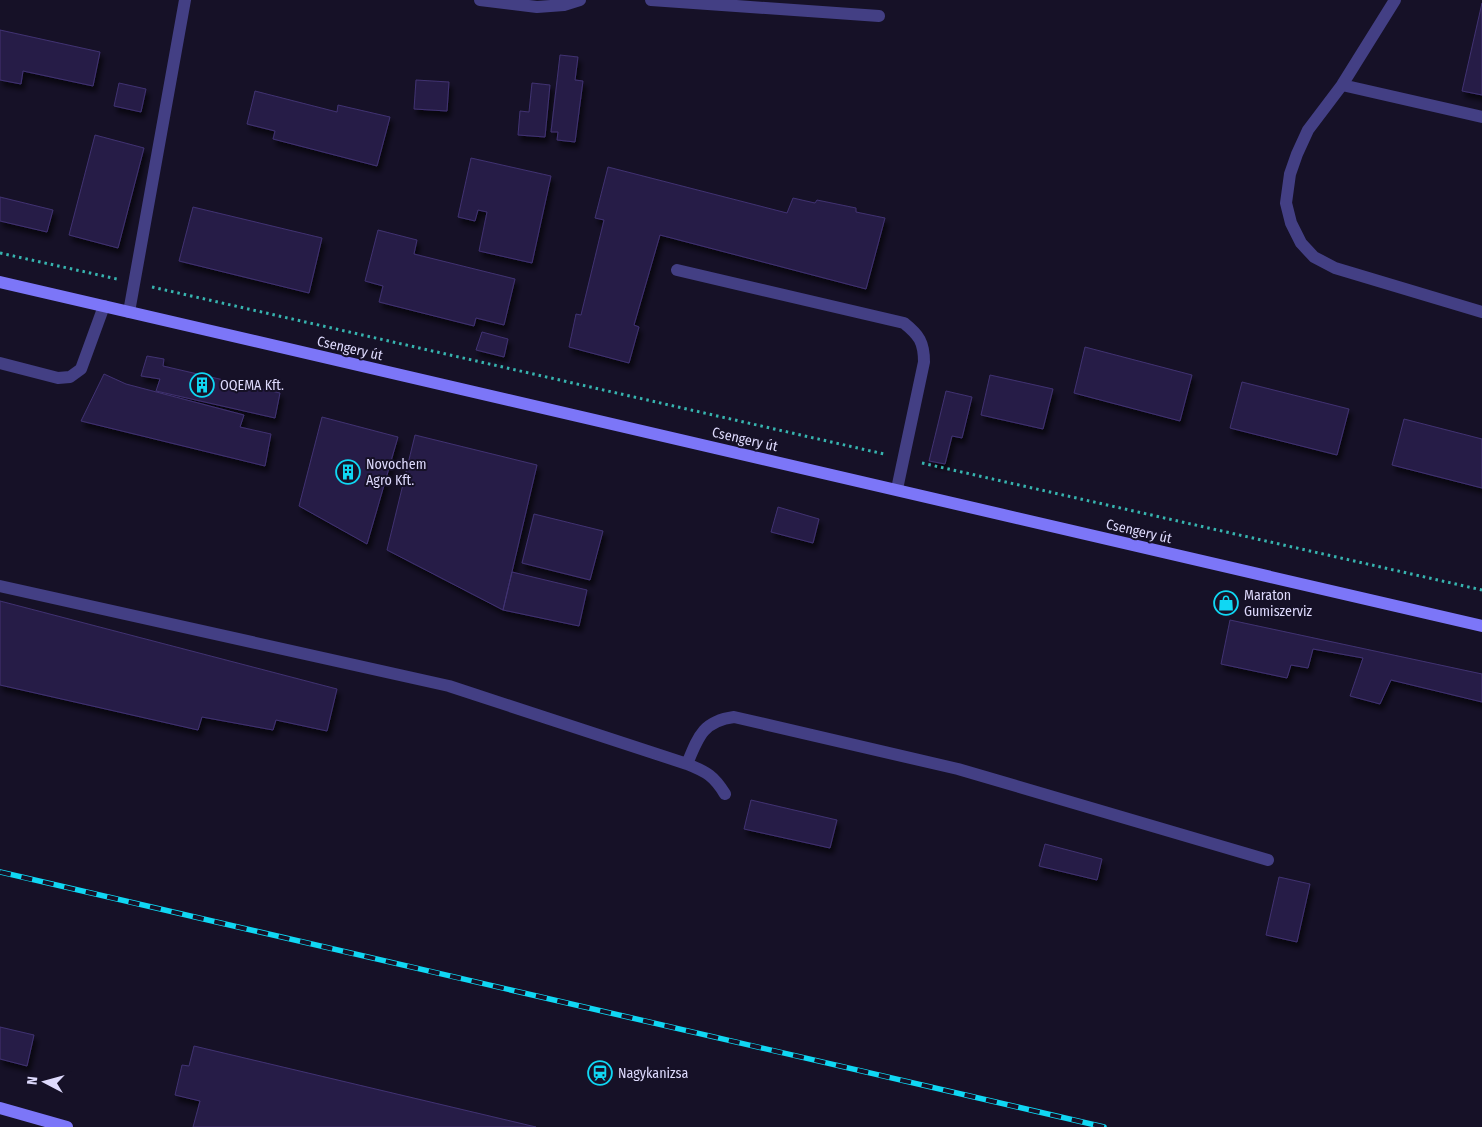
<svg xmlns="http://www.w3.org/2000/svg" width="1482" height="1127" font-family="'Fira Sans Condensed',sans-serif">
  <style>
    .building { fill: #281e47; stroke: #403272; filter: url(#shadow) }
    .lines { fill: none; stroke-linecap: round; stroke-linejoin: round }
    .path { stroke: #37b4af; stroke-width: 3; stroke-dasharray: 2.5 4; stroke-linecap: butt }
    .lane { stroke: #433f84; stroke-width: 12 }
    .secondary { stroke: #7c76f8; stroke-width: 12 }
    .rail-casing { stroke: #10d7f3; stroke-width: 5.5 }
    .rail { stroke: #161127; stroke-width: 4; stroke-dasharray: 11; stroke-linecap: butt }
    .labels { text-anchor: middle; stroke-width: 4; stroke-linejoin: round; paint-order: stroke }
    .street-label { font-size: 14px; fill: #dedafd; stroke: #161127 }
    .poi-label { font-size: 14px; fill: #dedafd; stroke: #161127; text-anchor: start }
  </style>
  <defs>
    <filter id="shadow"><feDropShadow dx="3" dy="5.5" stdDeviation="2.5" flood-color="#0009"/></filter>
  </defs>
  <rect width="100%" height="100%" fill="#161127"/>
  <path class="building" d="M1482,3V95L1462,91Z
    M0,30L100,52L93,86L23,71L21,84L0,80Z
    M560,55L578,57L575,80L583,81L575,142L557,140L558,132H551Z
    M416,80L449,82L447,111L414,109Z
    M119,83L146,89L141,112L114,106Z
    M532,83L550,85L545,137L518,135L520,111L529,112Z
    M255,91L337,112L338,105L390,117L377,166L273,139L275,131L247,124Z
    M95,135L144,148L118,248L69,235Z
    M471,158L551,176L532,263L479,251L487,212L478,210L475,221L458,217Z
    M608,167L787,213L793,198L815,203L817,200L856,208V212L885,218L866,289L660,235L634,325L639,327L629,363L569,347L576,314L581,315L604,220L595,218Z
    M0,197L53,210L47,232L0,221Z
    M193,207L322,238L309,293L179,261Z
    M378,230L417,240L414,254L515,279L504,325L476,318L474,326L379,302L383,286L365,281Z
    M482,332L508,339L504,357L476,350Z
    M1085,347L1192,375L1180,421L1074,393Z
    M147,356L164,359L163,366L280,393L275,418L156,391L160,379L141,376Z
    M104,374L126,384L244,415L240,427L271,434L265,466L81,421Z
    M990,375L1053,389L1043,429L981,415Z
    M1242,382L1349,409L1337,455L1230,428Z
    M946,391L972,397L962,438L952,436L945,464L929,461Z
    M322,417L398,437L367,544L299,506Z
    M1404,419L1482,439V488L1392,465Z
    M415,435L537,465L503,610L387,550Z
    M778,507L819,519L813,543L771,532Z
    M534,514L603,531L590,580L522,563Z
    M512,572L587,590L579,626L503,610Z
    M0,601L337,689L327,731L276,720L273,730L202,717L198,730L0,685Z
    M1230,620L1482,674V702L1391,680L1380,704L1350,696L1363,658L1313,649L1308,668L1291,665L1287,678L1221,664Z
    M751,800L837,820L830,848L744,829Z
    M1045,844L1102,859L1097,880L1039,866Z
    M1279,877L1310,884L1297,942L1266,935Z
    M0,1027L34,1035L27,1066L0,1059Z
    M194,1046L536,1127H193L200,1101L175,1095L182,1065L189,1066Z"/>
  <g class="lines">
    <path class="path" d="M0,253L117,279
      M152,287L884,454
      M922,463L1482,590"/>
    <path class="lane" d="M480,0L537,7L564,5L580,0
      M651,0L879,16
      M1395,0L1342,85L1308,130L1297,154L1290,174L1286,203L1291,223L1301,243L1314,257L1335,268L1482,312
      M1342,85L1482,117
      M677,270L904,323C919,335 924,342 924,362L897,489
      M129,312L185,0
      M0,363L58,378L70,377L81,369L104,306
      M0,586L449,686L687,764C698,737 703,721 734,717L958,769L1268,860
      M687,764C707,772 714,776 725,794"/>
    <path class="secondary" d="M0,282L1482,626
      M0,1108L67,1127"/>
    <g class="rail-casing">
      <path id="rail" d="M0,872L1104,1127"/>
    </g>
    <use href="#rail" class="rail"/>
  </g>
  <defs>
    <g id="building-ring" transform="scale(1.25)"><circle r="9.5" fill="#161127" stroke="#10d7f3" stroke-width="1.5"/><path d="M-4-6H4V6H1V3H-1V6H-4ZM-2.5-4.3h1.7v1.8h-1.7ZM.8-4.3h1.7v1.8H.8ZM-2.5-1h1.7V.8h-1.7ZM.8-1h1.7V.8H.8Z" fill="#10d7f3"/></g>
    <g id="shop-ring" transform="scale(1.25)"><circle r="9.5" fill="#161127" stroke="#10d7f3" stroke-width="1.5"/><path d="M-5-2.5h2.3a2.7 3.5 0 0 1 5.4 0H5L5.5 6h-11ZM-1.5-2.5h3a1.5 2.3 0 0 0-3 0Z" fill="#10d7f3"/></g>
    <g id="station-ring" transform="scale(1.25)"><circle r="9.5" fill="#161127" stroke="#10d7f3" stroke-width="1.5"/><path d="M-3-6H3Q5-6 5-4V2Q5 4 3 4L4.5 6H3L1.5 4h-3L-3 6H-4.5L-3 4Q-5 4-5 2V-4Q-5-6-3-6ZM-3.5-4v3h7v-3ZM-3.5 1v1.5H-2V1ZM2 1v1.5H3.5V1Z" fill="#10d7f3"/></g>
  </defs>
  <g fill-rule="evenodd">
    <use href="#building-ring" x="202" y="385"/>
    <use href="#building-ring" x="348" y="472"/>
    <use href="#shop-ring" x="1226" y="603"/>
    <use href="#station-ring" x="600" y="1073"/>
  </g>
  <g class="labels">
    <g class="street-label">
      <text transform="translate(350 348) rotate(13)" y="5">Csengery út</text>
      <text transform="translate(745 439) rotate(13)" y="5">Csengery út</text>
      <text transform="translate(1139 531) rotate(13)" y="5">Csengery út</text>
    </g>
    <g class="poi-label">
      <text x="220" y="390">OQEMA Kft.</text>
      <text x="366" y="469">Novochem<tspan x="366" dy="16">Agro Kft.</tspan></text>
      <text x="1244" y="600">Maraton<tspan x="1244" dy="16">Gumiszerviz</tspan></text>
      <text x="618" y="1078">Nagykanizsa</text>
    </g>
  </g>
  <g transform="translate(45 1082) rotate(276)" stroke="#161127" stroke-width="4" paint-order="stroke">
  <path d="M0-4L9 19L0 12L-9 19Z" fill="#dedafd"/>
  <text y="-8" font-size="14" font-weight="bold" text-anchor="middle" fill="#dedafd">N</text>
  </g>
</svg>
